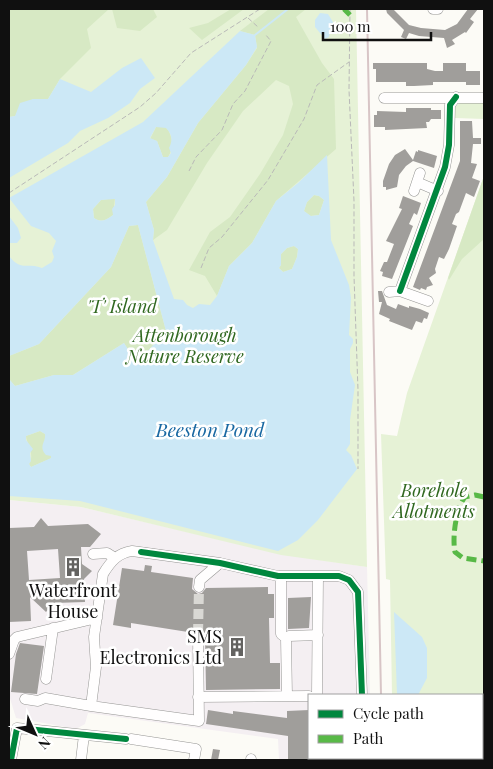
<svg xmlns="http://www.w3.org/2000/svg" width="493" height="769" font-family="'Playfair Display',serif">
  <style>
    .industrial { fill: #f4eff2 }
    .green { fill: #e6f2d6 }
    .forest { fill: #d7e9c4 }
    .water { fill: #cce8f6; fill-rule: evenodd }
    .lines { fill: none; stroke-linecap: round; stroke-linejoin: round }
    .stream { stroke: #cce8f6; stroke-width: 2 }
    .building { fill: #a09e9b; fill-rule: evenodd }
    .minor-tunnel { stroke: #d9d8d4; stroke-width: 10; stroke-dasharray: 10 5; stroke-linecap: butt }
    .minor-casing { stroke: #969694; stroke-width: 11 }
    .path { stroke: #b9b9b8; stroke-width: 1; stroke-dasharray: 5 2.5; stroke-linecap: butt }
    .minor { stroke: #fffefe; stroke-width: 10 }
    .rail { stroke: #d8c5c6; stroke-width: 2 }
    .quiet { stroke: #58b947; stroke-width: 5; stroke-dasharray: 10 5; stroke-linecap: butt }
    .cycleway-casing { stroke: #fff; stroke-width: 9 }
    .cycleway { stroke: #00873e; stroke-width: 6 }
    .labels { text-anchor: middle; stroke-width: 5; stroke-linejoin: round; paint-order: stroke }
    .park-label { font-size: 18px; font-style: italic; fill: #306820; stroke: #fff }
    .poi-label { font-size: 18px; fill: #101010; stroke: #fff }
    .water-label { font-size: 19px; font-style: italic; fill: #1968a2; stroke: #fff }
  </style>
  <rect width="100%" height="100%" fill="#fcfbf6"/>
  <path class="industrial" d="M9,500L81,507L280,554L367,567L370,695H309V758H371V760H279L278,739L88,713L85,724L76,729L16,718L9,695Z"/>
  <path class="green" d="M9,9H356L367,567L281,555L81,507L9,500Z
    M461,102H484V119L455,118V107Z
    M484,176V723H482V695H392L390,580L386,579L381,434L397,436L407,393Z"/>
  <path class="forest" d="M9,9H109L87,29L91,48L60,79L48,99H33L15,116L9,117Z
    M112,9H153L157,17L140,31L117,28Z
    M231,9H244L202,40L189,28L208,23Z
    M269,9H306L296,17L322,63L334,79L336,149L276,201L252,243L229,266L217,296L205,276L189,270L210,232L230,217L260,174L283,135L293,104L289,86L276,80L243,111L207,163L167,230L153,240L154,230L146,202L167,177L198,123L246,65L257,48L255,35L240,31Z
    M156,127H166C173,135 174,148 168,157H163L157,141L150,139Z
    M484,176V239L462,259L449,280L448,278Z
    M314,195L319,196L324,200L319,215L310,216L304,211L307,202Z
    M115,198L113,215C106,220 102,223 94,218L93,209L101,200Z
    M138,225L166,331L146,353L132,357L124,343L73,375H54L15,386L9,379V356L39,344L111,267L129,226Z
    M294,246L298,249L297,257L292,269L283,272L279,268L281,265V254L287,248Z
    M40,431L45,434L52,458L31,467L29,464C35,454 27,445 26,436Z"/>
  <path class="water" d="M320,13L328,14L333,22L329,37L325,39L315,27V20Z
    M240,31L255,35L257,47L246,65L198,123L167,177L146,202L154,230L153,240L174,299L183,300L187,305L193,308L199,304L210,305L217,296L229,266L252,243L276,201L298,183L327,155L331,240L349,285L351,298L349,335L353,339V343L350,349V372L355,385L350,420V444L346,450L351,455L357,469L318,520L298,540L278,551L80,501L9,496V379L15,386L54,375H73L124,343L133,357L146,353L166,331L138,225L129,226L111,267L39,344L9,356V256C22,272 25,262 42,268L52,262L54,257L52,251L56,241L49,233L31,226L9,198L143,122ZM156,127L166,128C172,134 173,140 169,148L171,153L168,157H163L157,141L150,138ZM314,195L319,196L324,200L319,215L311,216L304,211L307,202ZM115,199V205L112,209L113,215C106,220 102,223 94,218L93,209L101,200ZM294,246L298,249L297,257L292,269L283,272L279,268L281,265V254L287,248ZM40,431L45,434C46,443 38,446 46,455L51,456V458L31,467L29,464L31,461L30,453L33,449L26,440V436Z
    M141,58L155,78L140,89L130,103L108,118L80,131L68,143L9,178V117L15,116L20,103L33,99H48L60,79L91,92L122,68Z
    M9,216L18,228L21,238L17,243H9Z
    M394,612L422,637L427,648V678L418,695H397Z"/>
  <g class="lines">
    <path class="stream" d="M255,35L288,9"/>
  </g>
  <path class="building" d="M386,9H393L409,25L421,28L445,30L457,24L468,9H478L470,19L474,22L466,33L465,32L452,40L455,44L447,48L444,38L419,36L409,33L406,39L401,37L404,30L387,13Z
    M373,63H427V69L435,71H443V63H466V71H480V85H466V82H433V85L414,86H406V82H376V69H373Z
    M406,108H431V110H441V119H431L429,122H426L427,128L385,130V127H374V115H377V111L406,112Z
    M460,121H472L473,138H481V144H473L471,163L477,164L472,178L480,181L474,197L466,193L459,212L456,214L452,224L457,226L449,249L444,259L439,257L435,269L436,273L429,278L433,285L427,287L426,290L421,288L420,290L413,287L460,161Z
    M405,149L413,160L416,151L418,152V150L437,156L434,168L413,161L406,166L399,175L397,187L386,190V187H383V181L389,164L395,155Z
    M403,196L421,203L417,215L414,213L409,224L413,226L392,279L382,276L383,272L380,271L384,262H387L394,244L386,241L402,209L399,208Z
    M378,291H382L387,305L396,309L398,304L409,308V306L420,309L429,313L427,319L424,318L422,323L416,321L412,330L389,321L390,319L379,314L382,302H379Z
    M41,518L48,526L88,524L101,534L90,547H81L82,564L92,571L84,579L85,602L54,603L46,612L30,597L31,621L9,622V528L34,527ZM58,549L60,578L29,580L27,551Z
    M145,565L152,566L151,572L193,578L192,589L198,594L202,593L206,588L268,587V594H274V618H269L270,663H280V689L206,690L205,634L201,628H195L192,630H188V632L131,623V628L113,625L122,568L144,571Z
    M311,597L309,628L288,629V598Z
    M20,643L44,646L37,694L11,692L16,654Z
    M208,710L233,714V711L287,718V711L309,710V760H288V736L206,724Z
    M213,749L220,750L218,760H211Z"/>
  <g class="lines">
    <path class="minor-tunnel" d="M198,634L199,587"/>
    <g class="minor-casing">
      <path id="minor" d="M433,9H438
        M384,98H484
        M417,182L438,191
        M414,191L420,173
        M400,291L445,167L449,145L450,105L456,97
        M389,292L400,291L428,301
        M93,554L107,553L115,558
        M281,577V634L286,638
        M199,587L200,580L220,563
        M9,654L14,640L17,637L97,618
        M46,679L53,628
        M317,695L318,576
        M287,696L286,638L289,636L318,635
        M198,697L309,696
        M25,699L38,701L45,698L91,706L199,721L198,634
        M91,706L96,667L94,637L103,574C111,561 118,553 132,551L220,563L278,576H339L349,580L358,592L362,695
        M482,728H484
        M131,739L196,749L194,760
        M363,758V760
        M11,760L17,728L126,739
        M81,760L84,735
        M251,760V759
        M459,760V758"/>
    </g>
    <path class="path" d="M350,9L349,90L354,201V276L358,390V469
      M248,18L258,27
      M189,171L196,157L222,130L233,104L245,91L271,41L265,34
      M9,193L140,107L156,93L191,53L260,9
      M201,268L209,248L222,237L268,180L304,119L317,85L349,62"/>
    <use href="#minor" class="minor"/>
    <path class="rail" d="M367,9L381,695
      M378,758V760"/>
    <path class="quiet" d="M344,9L350,15
      M484,497L475,495L465,497C456,508 452,537 455,552L463,558L484,561"/>
    <g class="cycleway-casing">
      <path id="cycleway" d="M400,291L445,167L449,145L450,105L456,97
        M141,552L220,563L278,576H339L349,580L358,592L362,695
        M11,760L17,728L126,739"/>
    </g>
    <use href="#cycleway" class="cycleway"/>
  </g>
  <defs>
    <g id="building-bare" transform="scale(1.5)"><path d="M-4-6H4V6H1V3H-1V6H-4ZM-2.5-4.3h1.7v1.8h-1.7ZM.8-4.3h1.7v1.8H.8ZM-2.5-1h1.7V.8h-1.7ZM.8-1h1.7V.8H.8Z" fill="#636260" stroke="#fff" stroke-width="2.5" paint-order="stroke"/></g>
  </defs>
  <g fill-rule="evenodd">
    <use href="#building-bare" x="73" y="567"/>
    <use href="#building-bare" x="237" y="647"/>
  </g>
  <g class="labels">
    <g class="park-label">
      <text x="122" y="313">'T' Island</text>
      <text x="185" y="342">Attenborough<tspan x="185" dy="21">Nature Reserve</tspan></text>
      <text x="434" y="497">Borehole<tspan x="434" dy="21">Allotments</tspan></text>
    </g>
    <g class="poi-label">
      <text x="73" y="597">Waterfront<tspan x="73" dy="21">House</tspan></text>
      <text x="222" y="643" text-anchor="end">SMS<tspan x="222" dy="21">Electronics Ltd</tspan></text>
    </g>
    <g class="water-label">
      <text x="210" y="437">Beeston Pond</text>
    </g>
  </g>
  <rect width="493" height="769" fill="none" stroke="#101010" stroke-width="20"/>
  <rect x="308" y="694" width="175" height="65" fill="#ffffff" stroke="#9f9f9f"/>
  <rect x="318" y="710" width="25" height="8" fill="#00873e" stroke="#9f9f9f"/>
  <text x="353" y="719" font-size="15" fill="#101010">Cycle path</text>
  <rect x="318" y="735" width="25" height="8" fill="#58b947" stroke="#9f9f9f"/>
  <text x="353" y="744" font-size="15" fill="#101010">Path</text>
  <g transform="translate(35 734) rotate(134)" stroke="#ffffff" stroke-width="4" paint-order="stroke">
  <path d="M0-4L9 19L0 12L-9 19Z" fill="#101010"/>
  <text y="-8" font-size="14" font-weight="bold" text-anchor="middle" fill="#101010">N</text>
  </g>
  <path d="M323 32v8h108v-8" fill="none" stroke="#101010" stroke-width="2.5"/>
  <text x="330" y="32" font-size="15" fill="#101010" stroke="#ffffff" stroke-width="4" paint-order="stroke">100 m</text>
</svg>
